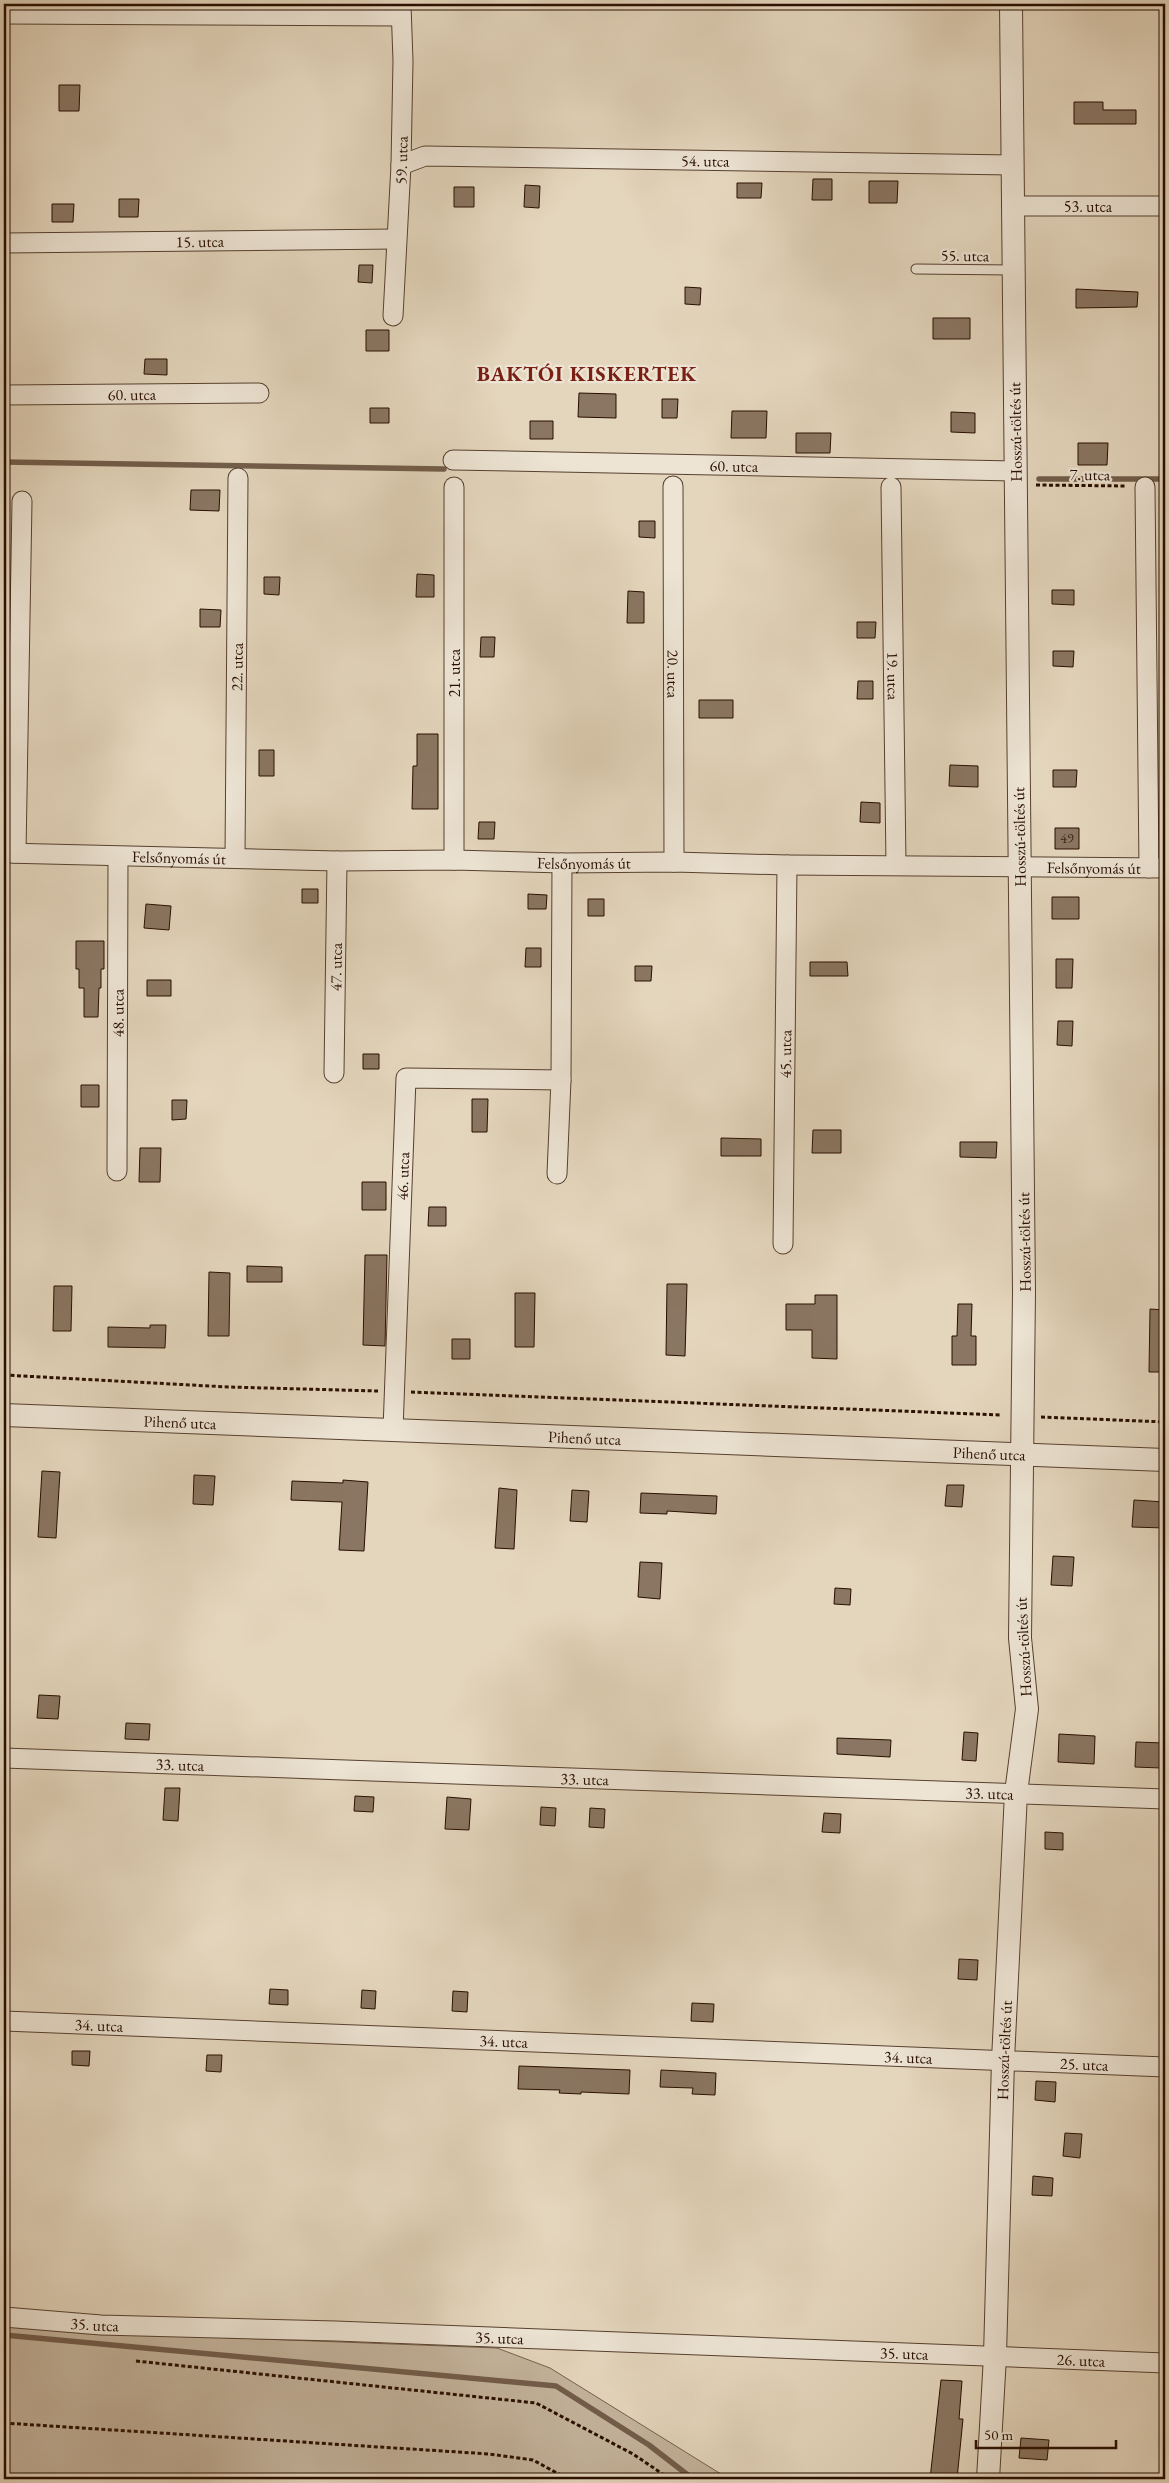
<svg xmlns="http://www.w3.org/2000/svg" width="1169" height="2483" font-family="'EB Garamond',serif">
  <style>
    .green { fill: #c4b49d; stroke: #76614e }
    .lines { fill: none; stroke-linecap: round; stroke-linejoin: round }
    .stream { stroke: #725d4b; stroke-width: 5.5 }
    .building { fill: #8a7662; stroke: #280e00 }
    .service-casing { stroke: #57402f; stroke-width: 11 }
    .minor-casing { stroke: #57402f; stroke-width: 21 }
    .tertiary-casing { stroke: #57402f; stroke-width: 24 }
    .path { stroke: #280e00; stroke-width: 3; stroke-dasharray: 4 2.5; stroke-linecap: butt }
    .service { stroke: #ede4d4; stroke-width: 9 }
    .minor { stroke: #ede4d4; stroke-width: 19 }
    .tertiary { stroke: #ede4d4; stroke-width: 22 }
    .labels { text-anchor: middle; stroke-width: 4.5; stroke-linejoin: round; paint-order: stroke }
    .number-label { font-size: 14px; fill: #402818 }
    .street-label { font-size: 16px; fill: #280e00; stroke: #ede4d4 }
    .district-label { font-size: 21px; font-weight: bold; letter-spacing: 1px; fill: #7a1f14; stroke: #ede4d4 }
  </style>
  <rect width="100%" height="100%" fill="#e4d6bd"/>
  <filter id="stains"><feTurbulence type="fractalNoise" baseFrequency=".004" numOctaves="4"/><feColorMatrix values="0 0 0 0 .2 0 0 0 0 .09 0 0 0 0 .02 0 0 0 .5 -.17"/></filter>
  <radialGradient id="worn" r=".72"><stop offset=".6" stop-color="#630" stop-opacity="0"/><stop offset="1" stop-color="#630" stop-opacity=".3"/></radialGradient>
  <path class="green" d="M4,2323L157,2335L497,2348L550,2368L729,2479H4Z"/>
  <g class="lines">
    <path class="stream" d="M4,462L444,469
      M1039,479H1165
      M4,2335L556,2386L649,2445L693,2479"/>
  </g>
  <path class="building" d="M59,85H80L79,111H59Z
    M1074,102H1103V110H1136V124H1074Z
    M813,179H832V200H812Z
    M869,181H898L897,203H869Z
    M737,183H762L761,198H737Z
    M525,185L540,186L539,208L524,207Z
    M454,187H474V207H454Z
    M119,199H139L138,217H119Z
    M52,204H74L73,222H52Z
    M359,265H373L372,283L358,282Z
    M685,287L701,288L700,305L685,304Z
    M1076,289L1138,292L1137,307L1076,308Z
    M933,318H970V339H933Z
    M366,330H389V351H366Z
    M145,359H167V375L144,374Z
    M579,393L616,394V418L578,417Z
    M662,399H678L677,418H662Z
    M370,408H389V423H370Z
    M732,411H767L766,438H731Z
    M951,412L975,413V433L951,432Z
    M530,421H553V439H530Z
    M796,433H831L830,453H796Z
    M1078,443H1108L1107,465H1078Z
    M191,490H220L219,511L190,510Z
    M639,521H655V538L639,537Z
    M417,574L434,575V597H416Z
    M264,577H280L279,595L264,594Z
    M1052,590H1074V605L1052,604Z
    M628,591L644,592V623H627Z
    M200,609L221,610L220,627H200Z
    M857,622H876L875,638H857Z
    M481,637H495L494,657H480Z
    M1053,651H1074L1073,667L1053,666Z
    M858,681H873V699H857Z
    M699,700H733V718H699Z
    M417,734H438V809H412L413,766H417Z
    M259,750H274V776H259Z
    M950,765L978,766V787L949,786Z
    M1053,770H1077L1076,787H1053Z
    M861,802L880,803V823L860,822Z
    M479,822H495L494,839H478Z
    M1055,828H1079V849H1055Z
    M302,889H318V903H302Z
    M528,894L547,895L546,909H528Z
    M1052,897H1079V919H1052Z
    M588,899H604V916H588Z
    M146,904L171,906L169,930L144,928Z
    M76,941H104V969H101V988H99L98,1017H84V988H79V969H76Z
    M526,948H541V967H525Z
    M1056,959H1073L1072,988H1056Z
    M810,962H847L848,976H810Z
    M635,966H652L651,981H635Z
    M147,980H171V996H147Z
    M1058,1021H1073L1072,1046L1057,1045Z
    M363,1054H379V1069H363Z
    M81,1085H99V1107H81Z
    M472,1099H488L487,1132H472Z
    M172,1100H187L186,1119L172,1120Z
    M813,1130H841V1153H812Z
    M721,1138L761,1139V1156H721Z
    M960,1142H997L996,1158L960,1157Z
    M140,1148H161L160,1182H139Z
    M362,1182H386V1210H362Z
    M429,1207H446V1226H428Z
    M365,1255H387L385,1346L363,1345Z
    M247,1266L282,1267V1282H247Z
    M209,1272L230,1273L229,1336H208Z
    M667,1284H687L685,1356L666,1355Z
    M54,1286H72L71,1331H53Z
    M515,1293H535L534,1347H515Z
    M815,1295H837V1359L812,1358V1330H786V1304H815Z
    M958,1304H972L971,1336H976V1365H952V1336H957Z
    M1150,1309L1165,1310V1372H1149Z
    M150,1325H166L165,1348L108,1347V1327L150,1328Z
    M452,1339H470V1359H452Z
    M42,1471L60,1472L56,1538L38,1537Z
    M194,1475L215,1476L213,1505L193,1504Z
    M343,1480L368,1482L364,1551L339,1550L342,1502L291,1500L292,1481L343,1483Z
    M947,1485H964L962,1507L945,1506Z
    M499,1488L517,1490L514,1549L495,1548Z
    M572,1490L589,1491L587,1522L570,1521Z
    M641,1493L717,1496L716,1514L667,1511V1514L640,1513Z
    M1134,1500L1165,1502V1528L1132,1527Z
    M1053,1556L1074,1557L1072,1586L1051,1585Z
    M640,1562L662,1563L660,1599L638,1597Z
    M835,1588L851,1589L850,1605L834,1604Z
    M39,1695L60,1696L58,1719L37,1718Z
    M126,1723L150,1724L149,1740L125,1739Z
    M964,1732L978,1733L976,1761L962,1760Z
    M1059,1734L1095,1736L1094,1764L1058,1762Z
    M837,1738L891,1740L890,1757L837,1754Z
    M1136,1742L1163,1743L1161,1768L1135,1767Z
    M165,1788H180L178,1821L163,1820Z
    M355,1796L374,1797L373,1812L354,1811Z
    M447,1797L471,1799L469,1830L445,1829Z
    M541,1807L556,1808L555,1826L540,1825Z
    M590,1808L605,1809L604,1828L589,1827Z
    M824,1813L841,1814L840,1833L822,1832Z
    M1045,1832L1063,1833V1850L1045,1849Z
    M959,1959L978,1960L977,1980L958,1979Z
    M270,1989L288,1990V2005L269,2004Z
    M362,1990L376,1991L375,2009L361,2008Z
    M453,1991L468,1992L467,2012L452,2011Z
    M692,2003L714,2004L713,2022L691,2021Z
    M72,2051H90L89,2066L72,2065Z
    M207,2055H222L221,2072L206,2071Z
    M519,2066L630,2070L629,2094L581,2092V2094L559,2093L560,2090L518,2089Z
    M661,2070L716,2073L715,2095L692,2094L693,2088L660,2087Z
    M1036,2081L1056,2082L1055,2102L1035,2100Z
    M1065,2133L1082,2134L1080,2158L1063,2156Z
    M1033,2176L1053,2178L1052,2196L1032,2195Z
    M941,2380L962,2381L959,2419H963L957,2479H930Z
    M1021,2438L1049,2440L1047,2460L1019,2458Z"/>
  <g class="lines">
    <g class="service-casing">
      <path id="service" d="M916,269L1013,270"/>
    </g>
    <g class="minor-casing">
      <g id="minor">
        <path d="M4,14L400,16"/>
        <path id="s1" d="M401,165L425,156L1012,165"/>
        <path id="s2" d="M1012,206H1165"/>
        <path id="s3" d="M4,243L396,239"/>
        <path id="s4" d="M393,316L401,165L403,61L401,5"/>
        <path id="s5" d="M4,395L259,393"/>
        <path id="s6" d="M453,460L1015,471"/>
        <path id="s7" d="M673,486L674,862"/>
        <path id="s8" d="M891,487L896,864"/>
        <path d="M1145,487L1149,868"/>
        <path id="s9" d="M4,853L337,861L454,860L562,863L674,862L787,865L1165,868"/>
        <path d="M16,853L22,501"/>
        <path id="s10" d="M235,857L238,478"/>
        <path d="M454,860V487"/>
        <path id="s11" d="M334,1073L337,861"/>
        <path id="s12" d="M117,1171L118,857"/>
        <path d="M557,1174L561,1080"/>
        <path id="s13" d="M783,1244L787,865"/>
        <path id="s14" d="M393,1430L406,1078L561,1080L562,863"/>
        <path id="s15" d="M4,1758L1165,1799"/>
        <path id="s16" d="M4,2021L1165,2067"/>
        <path id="s17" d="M4,2317L101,2325L336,2331L1165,2363"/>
      </g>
    </g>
    <g class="tertiary-casing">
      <g id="tertiary">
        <path id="s18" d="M4,1415L1165,1460"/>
        <path id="s19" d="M988,2479L995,2356L1003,2060L1016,1793L1027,1709L1020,1638L1024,1292L1011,4"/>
      </g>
    </g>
    <path class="path" d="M1036,485L1127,486
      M4,1375L228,1387L378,1391
      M411,1392L1002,1415
      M1041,1417L1165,1422
      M136,2361L536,2403L633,2454L670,2479
      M4,2423L489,2454L533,2460L568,2479"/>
    <use href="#service" class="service"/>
    <use href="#minor" class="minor"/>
    <use href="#tertiary" class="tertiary"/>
  </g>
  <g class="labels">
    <g class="number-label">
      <text x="1067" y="843">49</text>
    </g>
    <g class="street-label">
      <text dy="6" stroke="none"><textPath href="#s4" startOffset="156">59. utca</textPath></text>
      <text dy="6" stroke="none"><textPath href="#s1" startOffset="306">54. utca</textPath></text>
      <text dy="6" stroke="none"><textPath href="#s2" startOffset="76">53. utca</textPath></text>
      <text dy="6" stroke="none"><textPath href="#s3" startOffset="196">15. utca</textPath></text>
      <text transform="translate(965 255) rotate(1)" y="6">55. utca</text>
      <text dy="6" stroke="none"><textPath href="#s5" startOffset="128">60. utca</textPath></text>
      <text transform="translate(1015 432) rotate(-91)" y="6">Hosszú-töltés út</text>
      <text dy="6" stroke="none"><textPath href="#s6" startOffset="281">60. utca</textPath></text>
      <text transform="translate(1090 474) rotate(1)" y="6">7. utca</text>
      <text dy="6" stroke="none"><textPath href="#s10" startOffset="190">22. utca</textPath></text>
      <text transform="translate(454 673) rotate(-90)" y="6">21. utca</text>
      <text dy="6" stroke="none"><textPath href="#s7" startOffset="188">20. utca</textPath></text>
      <text dy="6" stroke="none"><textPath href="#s8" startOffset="189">19. utca</textPath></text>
      <text transform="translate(1019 837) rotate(-91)" y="6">Hosszú-töltés út</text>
      <text dy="6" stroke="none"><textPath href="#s9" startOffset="175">Felsőnyomás út</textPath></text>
      <text dy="6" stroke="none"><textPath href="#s9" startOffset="580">Felsőnyomás út</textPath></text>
      <text dy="6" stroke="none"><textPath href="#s9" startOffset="1090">Felsőnyomás út</textPath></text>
      <text dy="6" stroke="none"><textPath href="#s11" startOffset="106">47. utca</textPath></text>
      <text dy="6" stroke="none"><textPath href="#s12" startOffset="158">48. utca</textPath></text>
      <text dy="6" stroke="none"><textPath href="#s13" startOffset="190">45. utca</textPath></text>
      <text dy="6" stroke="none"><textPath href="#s14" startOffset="254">46. utca</textPath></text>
      <text transform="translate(1024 1242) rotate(-91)" y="6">Hosszú-töltés út</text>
      <text dy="6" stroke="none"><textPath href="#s18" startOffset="176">Pihenő utca</textPath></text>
      <text dy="6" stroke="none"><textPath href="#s18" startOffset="581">Pihenő utca</textPath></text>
      <text dy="6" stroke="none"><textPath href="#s18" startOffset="986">Pihenő utca</textPath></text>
      <text transform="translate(1023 1647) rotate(-93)" y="6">Hosszú-töltés út</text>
      <text dy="6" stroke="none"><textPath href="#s15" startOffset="176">33. utca</textPath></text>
      <text dy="6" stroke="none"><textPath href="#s15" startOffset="581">33. utca</textPath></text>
      <text dy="6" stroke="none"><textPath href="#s15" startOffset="986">33. utca</textPath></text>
      <text dy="6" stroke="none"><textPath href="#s16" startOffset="95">34. utca</textPath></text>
      <text dy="6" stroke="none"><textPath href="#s16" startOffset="500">34. utca</textPath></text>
      <text dy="6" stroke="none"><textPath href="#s19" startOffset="429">Hosszú-töltés út</textPath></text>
      <text dy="6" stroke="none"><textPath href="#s16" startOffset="905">34. utca</textPath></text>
      <text dy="6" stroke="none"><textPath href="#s16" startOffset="1081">25. utca</textPath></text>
      <text dy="6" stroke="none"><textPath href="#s17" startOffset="91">35. utca</textPath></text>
      <text dy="6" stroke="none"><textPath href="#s17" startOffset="496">35. utca</textPath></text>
      <text dy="6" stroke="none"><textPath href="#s17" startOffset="901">35. utca</textPath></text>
      <text dy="6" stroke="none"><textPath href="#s17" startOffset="1078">26. utca</textPath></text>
    </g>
    <g class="district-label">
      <text x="587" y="381">BAKTÓI KISKERTEK</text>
    </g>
  </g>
  <rect width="1169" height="2483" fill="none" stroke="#e4d6bd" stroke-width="20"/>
  <rect x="5" y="5" width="1159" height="2473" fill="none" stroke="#280e00" stroke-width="2.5"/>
  <rect x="10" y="10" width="1149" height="2463" fill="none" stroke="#280e00"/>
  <path d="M976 2440v8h140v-8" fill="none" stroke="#280e00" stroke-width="2.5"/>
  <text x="984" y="2440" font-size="15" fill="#280e00" stroke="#ede4d4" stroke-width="4" paint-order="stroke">50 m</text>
  <rect width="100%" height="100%" filter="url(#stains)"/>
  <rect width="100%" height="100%" fill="url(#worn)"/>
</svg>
